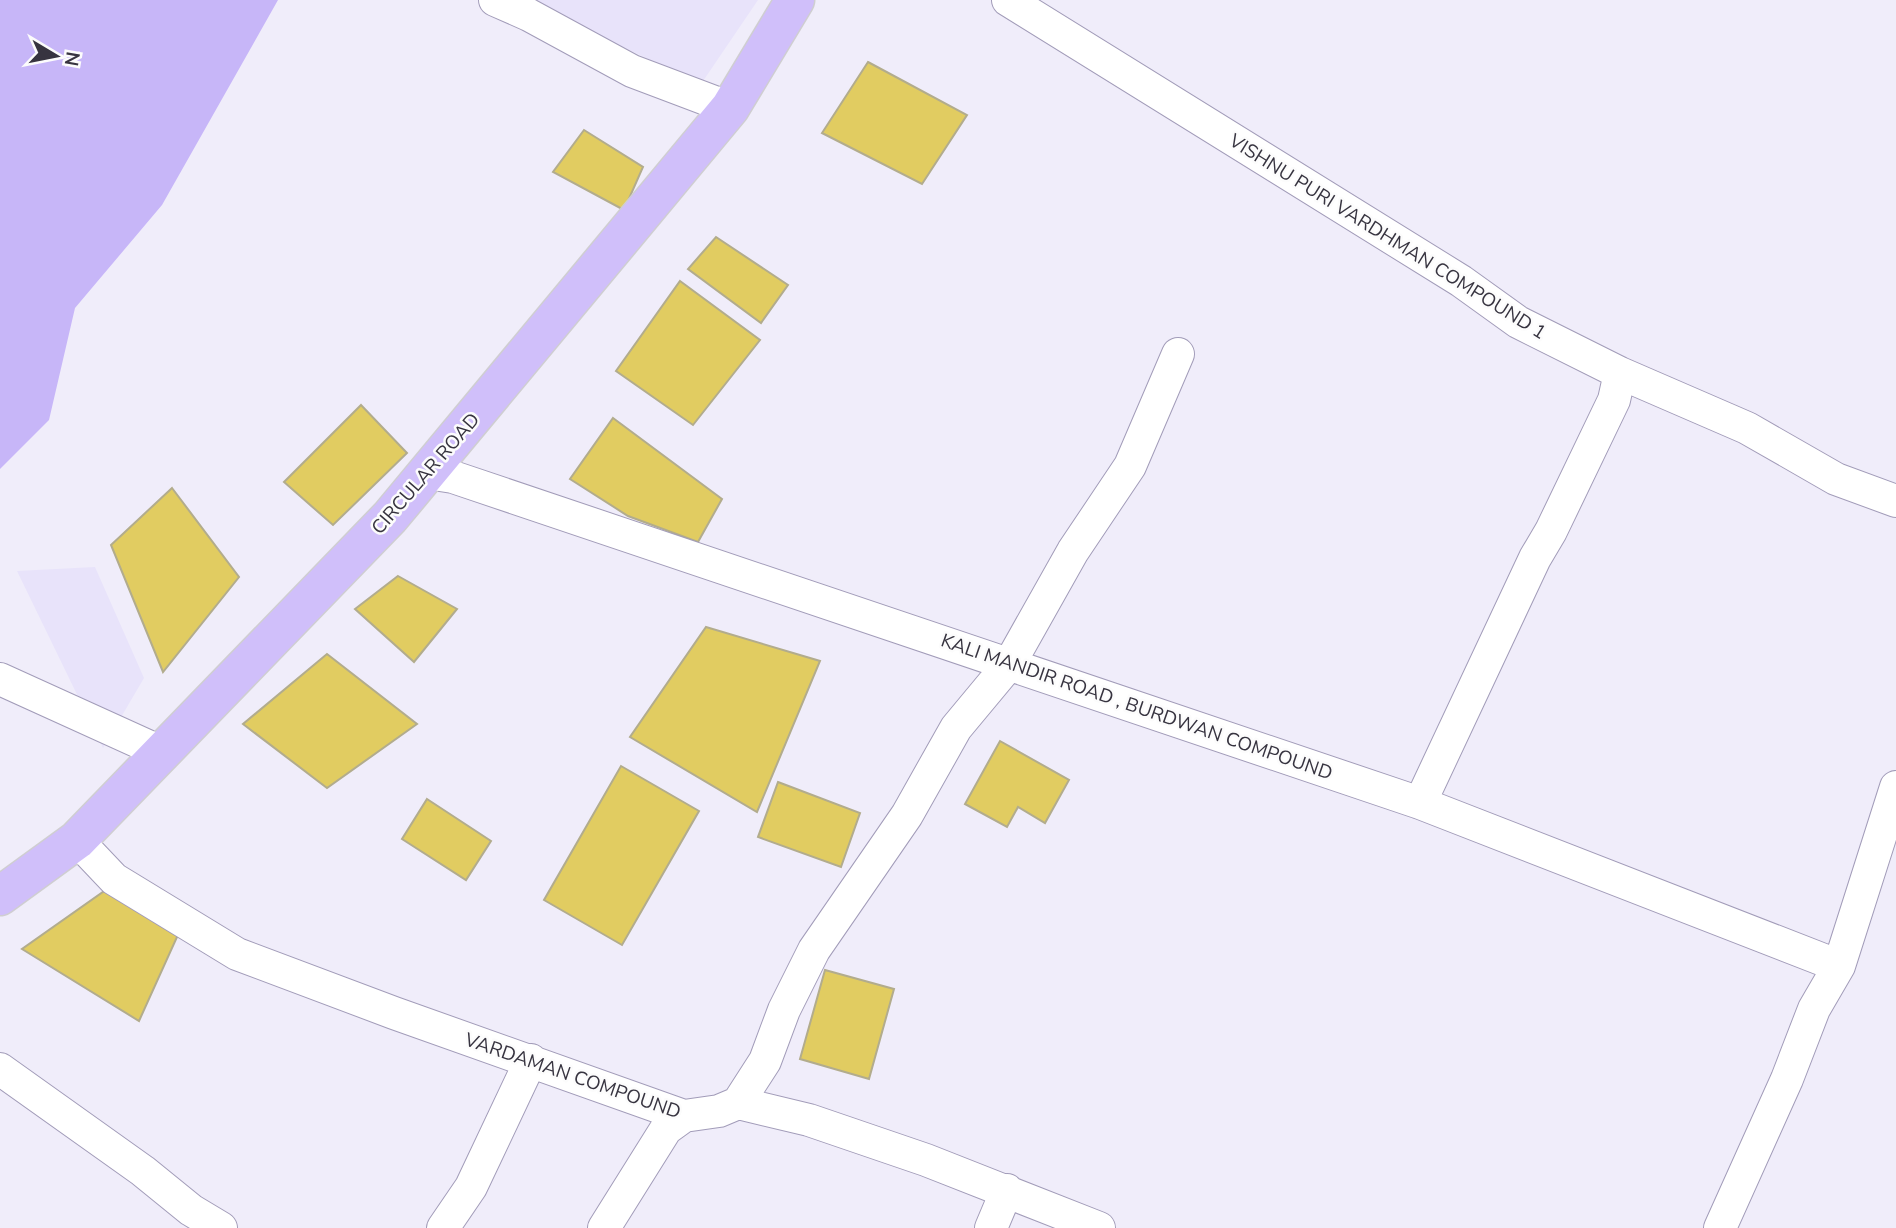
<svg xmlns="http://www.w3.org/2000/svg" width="1896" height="1228" font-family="'Nunito Sans',sans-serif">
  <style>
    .built { fill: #e8e3fa }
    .green { fill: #c7b6f8 }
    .building { fill: #e1cc61; stroke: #b2ac8d; stroke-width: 2 }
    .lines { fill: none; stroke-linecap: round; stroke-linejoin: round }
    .minor-casing { stroke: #a29cb9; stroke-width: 34 }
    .major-casing { stroke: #cfced1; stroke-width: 41 }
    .minor { stroke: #fff; stroke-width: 32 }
    .major { stroke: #d0bffa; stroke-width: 38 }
    .labels { text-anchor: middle; stroke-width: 5; stroke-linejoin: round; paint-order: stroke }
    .street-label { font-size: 19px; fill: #373440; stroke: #fcfcfc }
  </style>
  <rect width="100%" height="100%" fill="#f0edfa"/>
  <path class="built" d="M524,0H758L701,84Z
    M95,567L144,678L103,748L17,571Z"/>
  <path class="green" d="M0,0H278L162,205L75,308L49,420L0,469Z"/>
  <path class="building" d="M868,62L967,115L922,184L822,133Z
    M584,130L643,167L624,210L553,172Z
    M716,237L788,285L761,323L688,269Z
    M680,281L760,340L693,425L616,371Z
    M361,405L407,453L333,525L284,482Z
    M613,418L722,499L698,542L628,516L570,479Z
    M172,488L239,577L163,672L111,545Z
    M398,576L457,609L414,662L355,609Z
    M706,627L820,661L757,812L630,737Z
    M327,654L417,724L327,788L243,724Z
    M1000,741L1069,780L1045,823L1018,807L1007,827L965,804Z
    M621,766L699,811L622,945L544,900Z
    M778,782L860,813L841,867L758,837Z
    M427,799L491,841L466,880L402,839Z
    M110,887L182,926L139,1021L22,949Z
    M825,970L894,989L869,1079L800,1059Z"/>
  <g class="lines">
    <g class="minor-casing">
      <path id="minor" d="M495,0L529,15L632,71L730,108
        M1008,0L1461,281L1518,322L1620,373L1747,428L1836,479L1896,501
        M427,473L453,477L1420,803L1839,966
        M0,679L163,753
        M1420,803L1535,558L1551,531L1614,400L1620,373
        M77,840L114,879L237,954L394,1013L684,1116L719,1111L738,1103L809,1120L926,1160L1099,1228
        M0,1069L143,1171L191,1210L221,1228
        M738,1103L765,1061L784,1010L814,950L907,815L956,728L1010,663L1073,551L1130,466L1178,354
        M443,1228L471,1187L531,1060
        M604,1228L666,1129L684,1116
        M991,1228L1007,1190
        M1720,1228L1787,1079L1814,1009L1839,966L1896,787"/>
    </g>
    <g class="major-casing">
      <path id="major" d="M0,896L77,840L390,517L730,108L795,0"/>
    </g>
    <use href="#minor" class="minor"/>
    <use href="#major" class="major"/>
  </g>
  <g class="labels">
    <g class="street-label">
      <text transform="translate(1388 236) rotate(32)" y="7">VISHNU PURI VARDHMAN COMPOUND 1</text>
      <text transform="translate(425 473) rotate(-49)" y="7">CIRCULAR ROAD</text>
      <text transform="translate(1137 706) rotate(19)" y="7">KALI MANDIR ROAD , BURDWAN COMPOUND</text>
      <text transform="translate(573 1075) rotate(19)" y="7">VARDAMAN COMPOUND</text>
    </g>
  </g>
  <g transform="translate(56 56) rotate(100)" stroke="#fcfcfc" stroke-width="5" paint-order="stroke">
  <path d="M0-5L12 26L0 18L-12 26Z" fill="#373440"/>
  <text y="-10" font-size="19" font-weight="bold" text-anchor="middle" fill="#373440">N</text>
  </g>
</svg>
